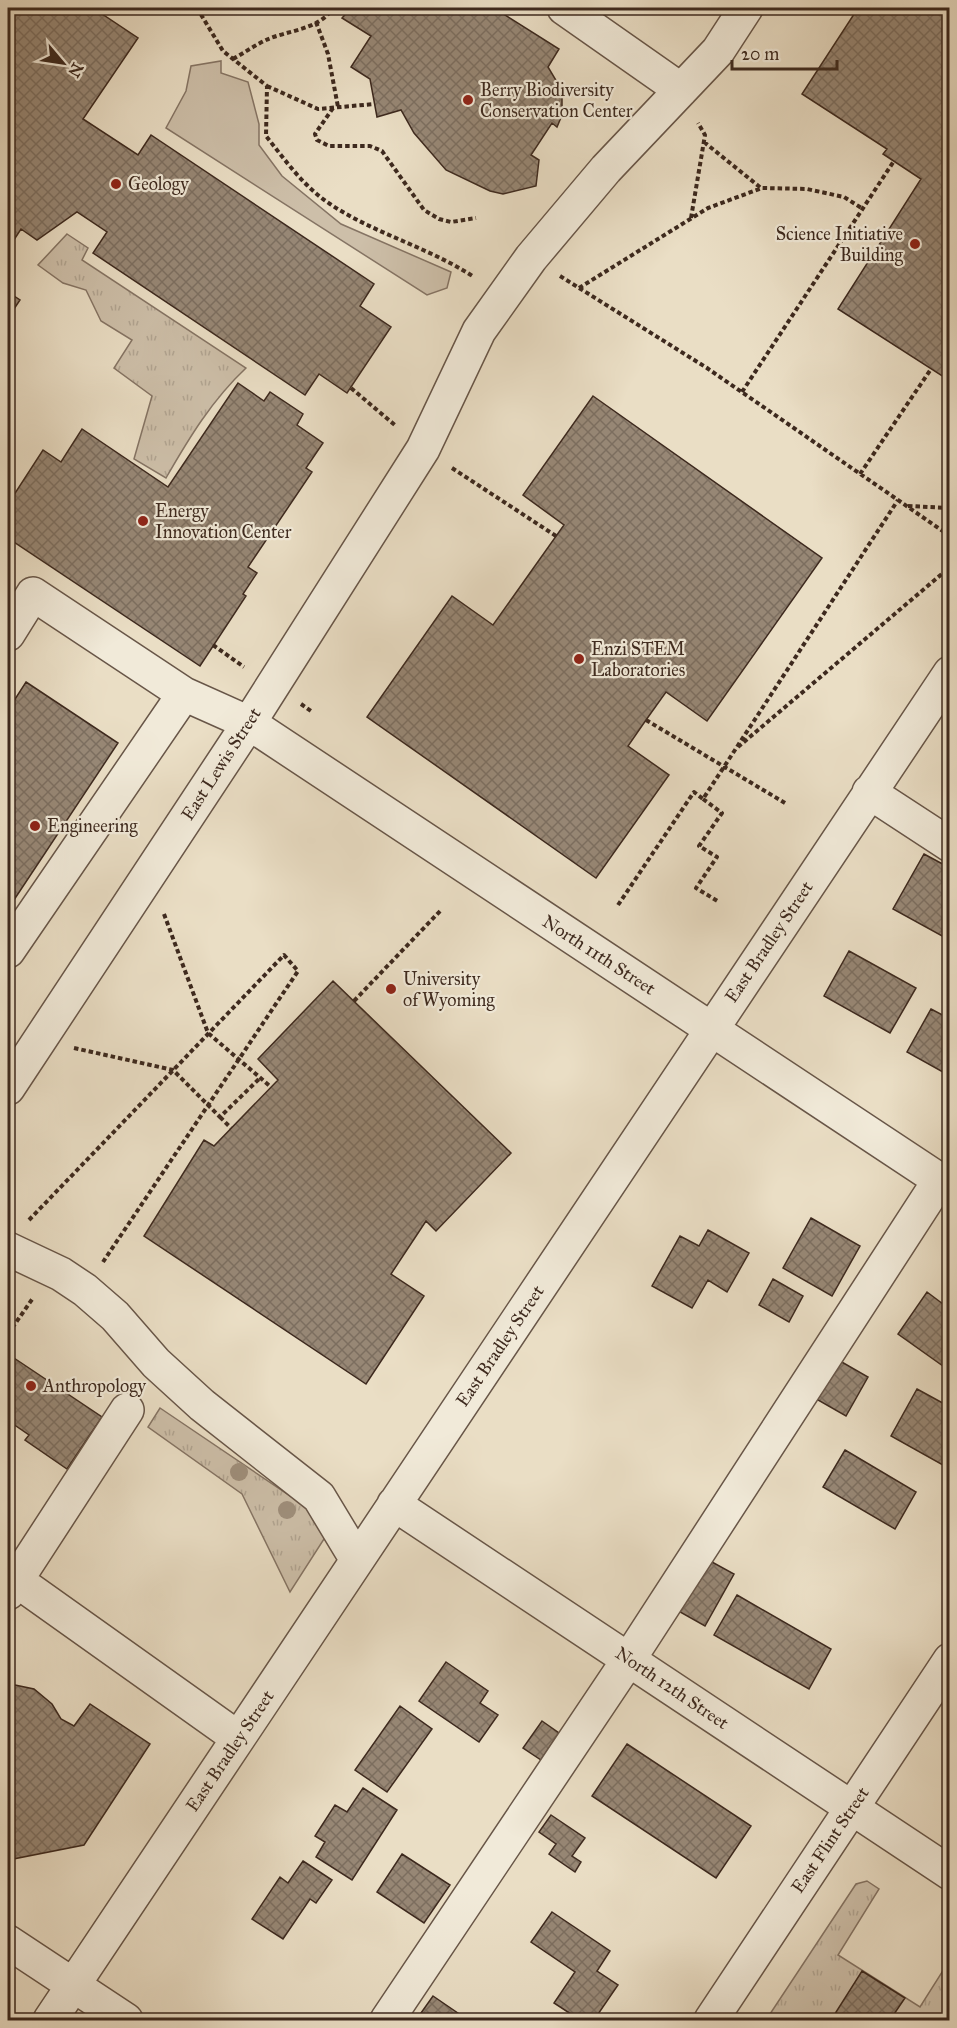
<svg xmlns="http://www.w3.org/2000/svg" width="957" height="2028" font-family="'IM FELL Great Primer',serif">
  <style>
    .grass { fill: url(#grass-tufts); stroke: #857464; stroke-width: 1.5 }
    .garden { fill: #cdbfa9; stroke: #857464; stroke-width: 1.5 }
    .building { fill: url(#building-cross-hatch); stroke: #3d291e; stroke-width: 1.5 }
    .lines { fill: none; stroke-linecap: round; stroke-linejoin: round }
    .minor-casing { stroke: #685648; stroke-width: 36 }
    .path { stroke: #3d291e; stroke-width: 4; stroke-dasharray: 4.5 3; stroke-linecap: butt }
    .minor { stroke: #f1ead9; stroke-width: 33 }
    .tree { fill: #9f8f7c }
    .poi-dot { fill: #8f2418; stroke: #f1ead9; stroke-width: 2 }
    .labels { text-anchor: middle; stroke-width: 4.5; stroke-linejoin: round; paint-order: stroke }
    .poi-label { font-size: 18px; fill: #3d291e; stroke: #f1ead9; text-anchor: start }
    .street-label { font-size: 18px; fill: #3d291e; stroke: #f1ead9 }
  </style>
  <defs>
    <pattern id="grass-tufts" width="24" height="20" patternUnits="userSpaceOnUse" patternTransform="scale(1.5)"><rect width="24" height="20" fill="#cdbfa9"/><path d="M3 7l-1-3M5 7V3M7 7l1-3M15 17l-1-3M17 17v-4M19 17l1-3" fill="none" stroke="#b1a491"/></pattern>
    <pattern id="building-cross-hatch" width="8" height="8" patternUnits="userSpaceOnUse" patternTransform="scale(1.5)"><rect width="8" height="8" fill="#978775"/><path d="M0 0l8 8M0 8l8-8" fill="none" stroke="#7c6e5f"/></pattern>
  </defs>
  <rect width="100%" height="100%" fill="#eadec5"/>
  <filter id="stains"><feTurbulence type="fractalNoise" baseFrequency=".00333" numOctaves="4"/><feColorMatrix values="0 0 0 0 .2 0 0 0 0 .09 0 0 0 0 .02 0 0 0 .5 -.17"/></filter>
  <radialGradient id="worn" r=".72"><stop offset=".6" stop-color="#630" stop-opacity="0"/><stop offset="1" stop-color="#630" stop-opacity=".3"/></radialGradient>
  <path class="grass" d="M67,234L88,248L82,260L246,368C212,400 189,438 166,478L134,459L152,396L114,368L132,340L101,321L86,290L63,283L38,265Z
    M160,1408L333,1525L290,1592L242,1494L148,1427Z
    M867,1881L879,1889L838,1955L920,2007L949,1961V2020H766L856,1884Z"/>
  <path class="garden" d="M221,61V73L248,82L259,124V145L282,176L341,224L451,272L447,288L427,295L166,128L186,91L191,66Z"/>
  <path class="building" d="M8,8H93L138,38L83,119L138,155L151,135L374,284L360,306L391,327L347,393L319,374L305,395L93,253L107,232L77,212L37,240L21,229L8,249Z
    M351,8H494L559,49L548,67L557,82L562,97V115L557,127L552,123L531,155L539,160L536,186L503,194L490,191L446,170L414,133L401,110L377,117L370,79L351,67L371,36L342,18Z
    M858,8H950V381L838,309L921,179L883,154L887,149L802,94Z
    M8,292L20,300L8,318Z
    M238,383L264,401L270,392L303,414L297,425L323,443L306,468L312,472L248,567L257,573L243,594L246,596L200,666L8,538V504L43,450L61,462L82,429L168,487Z
    M593,396L822,558L707,721L666,692L646,720L628,746L669,775L596,878L367,717L452,596L493,625L564,525L523,495Z
    M26,682L118,743L8,909V710Z
    M924,854L950,868V927L944,937L893,909Z
    M849,951L916,988L890,1033L824,996Z
    M333,981L511,1153L436,1231L426,1221L391,1274L424,1296L366,1384L144,1236L204,1140L214,1146L278,1080L258,1059Z
    M931,1009L950,1019V1076L907,1052Z
    M811,1218L860,1246L832,1296L783,1268Z
    M708,1230L749,1253L727,1292L708,1280L692,1308L652,1286L680,1236L699,1246Z
    M773,1279L803,1296L789,1322L759,1305Z
    M927,1292L943,1304L950,1295V1358L943,1366L898,1334Z
    M8,1354L102,1417L67,1469L25,1440L29,1435L13,1424L8,1432Z
    M833,1357L868,1377L846,1416L811,1396Z
    M917,1389L950,1407V1469L891,1436Z
    M845,1450L916,1492L895,1529L823,1487Z
    M701,1556L734,1574L705,1626L673,1608Z
    M737,1595L831,1649L809,1689L714,1635Z
    M446,1662L488,1691L480,1703L498,1715L479,1742L419,1701Z
    M15,1685L34,1689L52,1704L61,1719L74,1726L90,1704L150,1744L84,1845L8,1860V1686Z
    M400,1706L432,1729L387,1792L355,1770Z
    M542,1721L559,1733L541,1760L523,1748Z
    M627,1744L751,1826L716,1878L592,1796Z
    M363,1788L397,1810L352,1880L316,1857L325,1842L315,1836L335,1805L347,1812Z
    M551,1815L585,1838L572,1856L581,1862L575,1872L549,1854L556,1844L539,1832Z
    M402,1854L450,1885L424,1923L377,1892Z
    M303,1861L332,1880L316,1903L310,1899L283,1939L252,1919L280,1877L288,1883Z
    M552,1912L610,1951L597,1971L618,1985L594,2020H580L554,2003L575,1972L531,1942Z
    M862,1971L905,1998L890,2020H831Z
    M433,1996L468,2020H416Z
    M528,2014L538,2020H524Z"/>
  <g class="lines">
    <g class="minor-casing">
      <path id="minor" d="M564,8L681,90
        M8,634L33,594L184,694L249,723L950,1187
        M869,792L950,845
        M8,951L184,694
        M8,1088L249,723L423,449L479,331L531,258L606,169L718,51L746,8
        M8,1249L61,1274L85,1290L115,1316L156,1363L202,1405L319,1497L357,1560
        M394,1504L950,1873
        M30,1590L238,1738
        M8,1593L127,1410
        M8,1942L126,2020
        M50,2020L950,673
        M387,2020L629,1659L939,1181
        M711,2020L950,1660"/>
    </g>
    <path class="path" d="M197,8L223,51L267,86L266,136C285,160 304,187 330,204C375,234 428,247 474,277
      M316,22L328,54L338,107
      M233,59C244,53 255,45 266,40C288,30 319,30 333,8
      M267,86L318,109L374,104
      M333,108L315,134L317,140L329,146H370L382,151L424,210L439,219L451,222L476,218
      M704,142L761,188
      M691,218L705,135L698,123
      M560,276L707,368L950,536
      M579,288L708,208L762,188L807,189L844,197L863,209
      M351,388L396,426
      M742,392L894,161
      M452,468L556,536
      M860,474L931,369
      M908,506L950,508
      M213,645L244,667
      M301,704L311,711
      M646,720L785,803
      M738,747L950,567
      M703,799L722,813L699,846L717,857L696,888L719,902
      M618,905L694,792L703,799L898,500
      M164,914L208,1033L271,1087
      M354,1001L442,909
      M74,1048L173,1070L220,1117L260,1078
      M220,1117L231,1128
      M29,1220L284,955L298,971L103,1262
      M8,1334L33,1298"/>
    <use href="#minor" class="minor"/>
  </g>
  <g class="tree">
    <circle cx="239" cy="1472" r="9"/>
    <circle cx="287" cy="1510" r="9"/>
  </g>
  <g class="poi-dot">
    <circle cx="468" cy="100" r="6"/>
    <circle cx="116" cy="184" r="6"/>
    <circle cx="915" cy="244" r="6"/>
    <circle cx="143" cy="521" r="6"/>
    <circle cx="579" cy="659" r="6"/>
    <circle cx="35" cy="826" r="6"/>
    <circle cx="391" cy="989" r="6"/>
    <circle cx="31" cy="1386" r="6"/>
  </g>
  <g class="labels">
    <g class="poi-label">
      <text x="480" y="96">Berry Biodiversity<tspan x="480" dy="21">Conservation Center</tspan></text>
      <text x="128" y="190">Geology</text>
      <text x="903" y="240" text-anchor="end">Science Initiative<tspan x="903" dy="21">Building</tspan></text>
      <text x="155" y="517">Energy<tspan x="155" dy="21">Innovation Center</tspan></text>
      <text x="591" y="655">Enzi STEM<tspan x="591" dy="21">Laboratories</tspan></text>
      <text x="47" y="832">Engineering</text>
      <text x="403" y="985">University<tspan x="403" dy="21">of Wyoming</tspan></text>
      <text x="43" y="1392">Anthropology</text>
    </g>
    <g class="street-label">
      <text transform="translate(221 764) rotate(-57)" y="6">East Lewis Street</text>
      <text transform="translate(769 942) rotate(-56)" y="6">East Bradley Street</text>
      <text transform="translate(599 955) rotate(33)" y="6">North 11th Street</text>
      <text transform="translate(500 1346) rotate(-56)" y="6">East Bradley Street</text>
      <text transform="translate(672 1688) rotate(34)" y="6">North 12th Street</text>
      <text transform="translate(230 1751) rotate(-56)" y="6">East Bradley Street</text>
      <text transform="translate(830 1840) rotate(-56)" y="6">East Flint Street</text>
    </g>
  </g>
  <rect width="957" height="2028" fill="none" stroke="#eadec5" stroke-width="30"/>
  <rect x="9" y="9" width="939" height="2010" fill="none" stroke="#3d291e" stroke-width="3"/>
  <rect x="15" y="15" width="927" height="1998" fill="none" stroke="#3d291e" stroke-width="1.5"/>
  <g transform="translate(63 63) rotate(119)" stroke="#f1ead9" stroke-width="4.5" paint-order="stroke">
  <path d="M0-4.5L10 22L0 15L-10 22Z" fill="#3d291e"/>
  <text y="-9" font-size="16" font-weight="bold" text-anchor="middle" fill="#3d291e">N</text>
  </g>
  <path d="M732 60v9h105v-9" fill="none" stroke="#3d291e" stroke-width="3"/>
  <text x="741" y="60" font-size="18" fill="#3d291e" stroke="#f1ead9" stroke-width="4.5" paint-order="stroke">20 m</text>
  <rect width="100%" height="100%" filter="url(#stains)"/>
  <rect width="100%" height="100%" fill="url(#worn)"/>
</svg>
